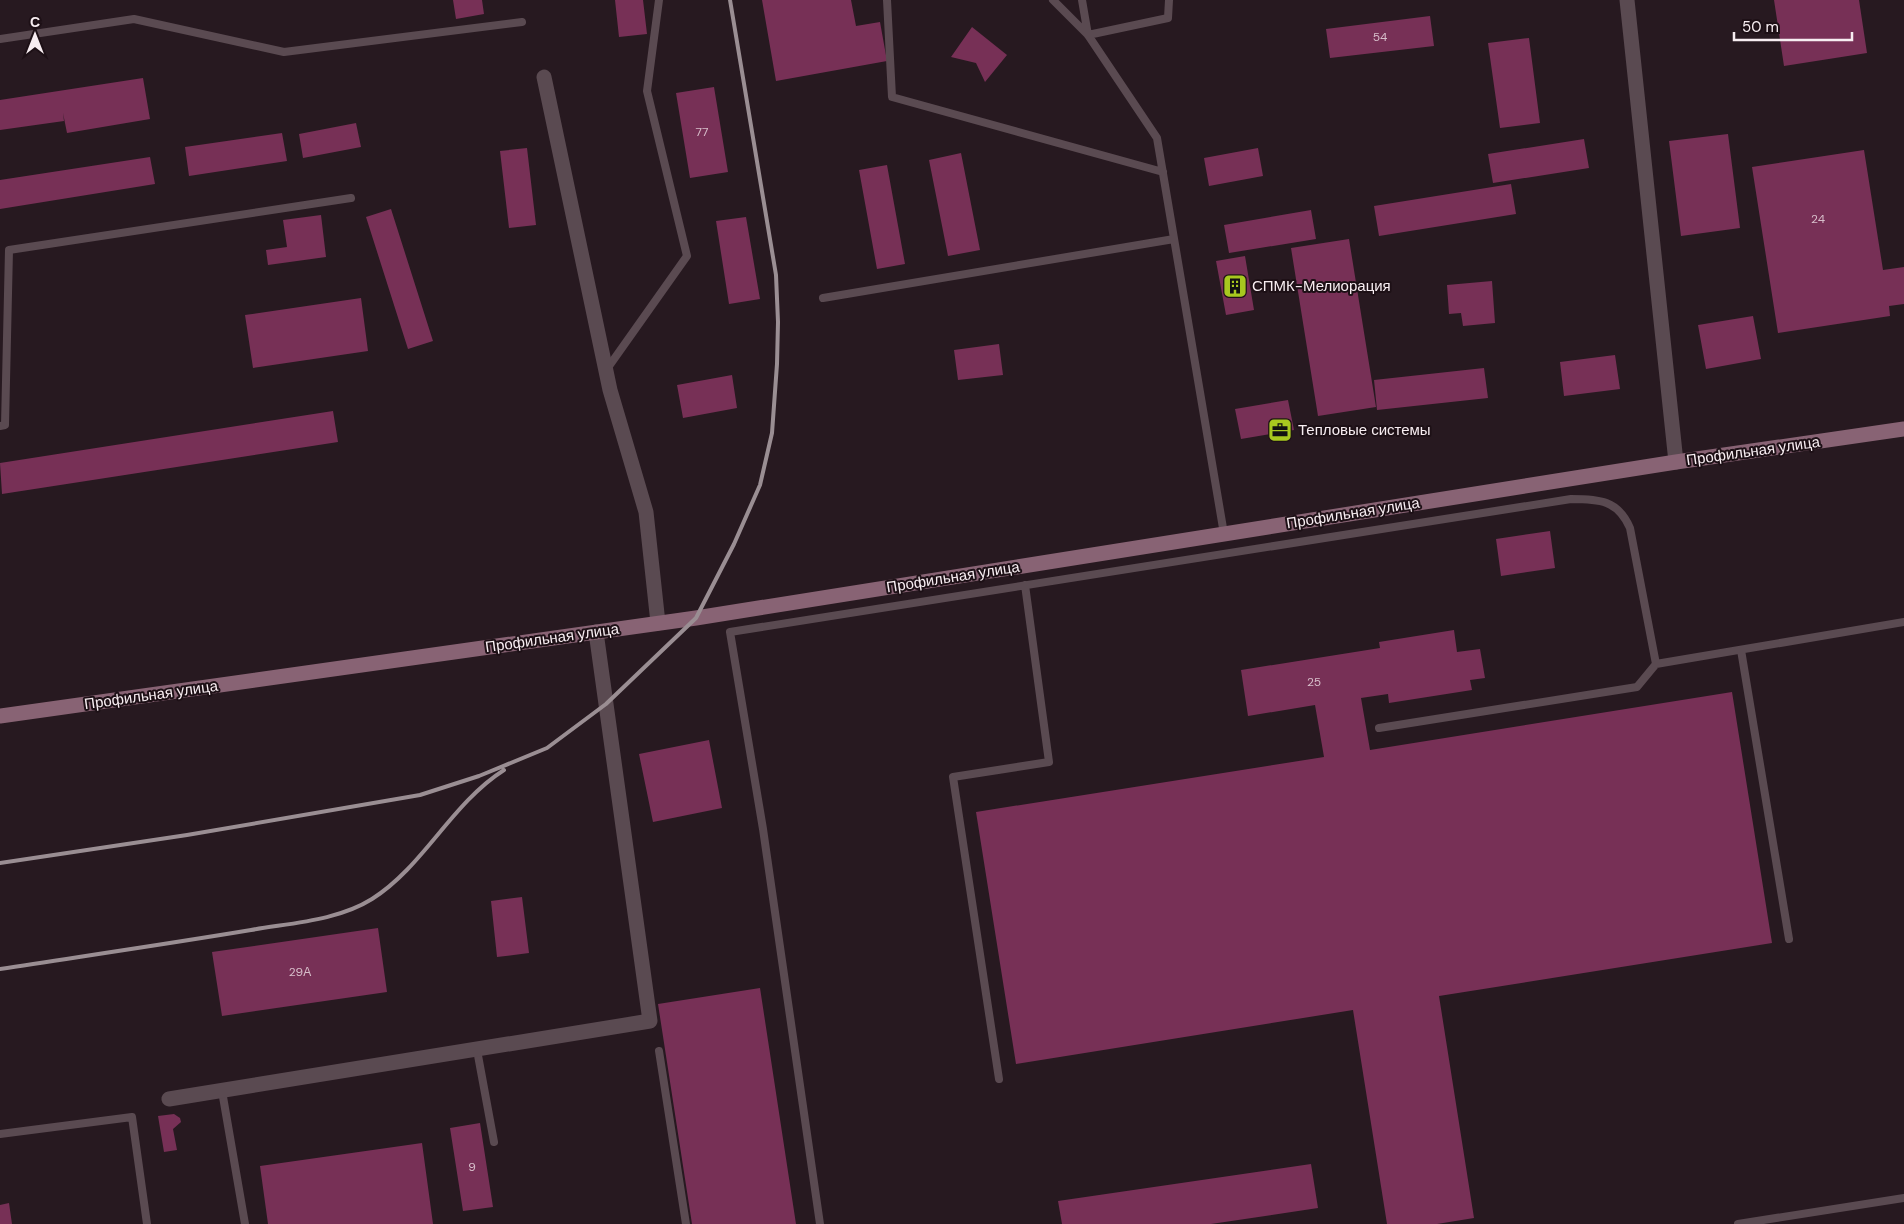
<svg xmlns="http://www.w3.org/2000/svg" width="1904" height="1224" font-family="'DM Sans',sans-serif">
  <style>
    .building { fill: #773056 }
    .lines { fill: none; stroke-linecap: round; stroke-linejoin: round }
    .lane { stroke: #5a4a51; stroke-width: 8 }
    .street { stroke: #5a4a51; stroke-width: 15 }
    .secondary { stroke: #886374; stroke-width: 15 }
    .rail { stroke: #9a8e93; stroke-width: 4 }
    .labels { text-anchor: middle; stroke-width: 4; stroke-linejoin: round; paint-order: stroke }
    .number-label { font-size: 12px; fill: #d7beca }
    .poi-label { font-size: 15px; fill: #f7edf1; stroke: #1d1016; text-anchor: start }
    .street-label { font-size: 15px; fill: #f7edf1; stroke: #1d1016 }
  </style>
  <rect width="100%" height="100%" fill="#271920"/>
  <path class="building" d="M453,0H482L484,14L456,19Z
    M615,0H643L647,34L619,37Z
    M762,0H851L856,26L880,22L887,61L776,81Z
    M1774,0H1859L1867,53L1784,66Z
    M1430,16L1434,46L1330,58L1326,29Z
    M972,27L1007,55L985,82L976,63L951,57Z
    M1529,38L1540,123L1500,128L1488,43Z
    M143,78L150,119L67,133L63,113L64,121L0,130V100Z
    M714,87L728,172L690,178L676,93Z
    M356,123L361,147L303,158L299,134Z
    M282,133L287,161L189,176L185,147Z
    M1728,134L1740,228L1681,236L1669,141Z
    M1584,139L1589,168L1493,183L1488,154Z
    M527,148L536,225L509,228L500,151Z
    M1258,148L1263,176L1209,186L1204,158Z
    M1864,150L1883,270L1904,267V304L1889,306L1890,316L1778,333L1752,167Z
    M961,153L980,250L948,256L929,160Z
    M150,157L155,184L0,209V180Z
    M887,165L905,264L877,269L859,170Z
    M1511,184L1516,214L1379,236L1374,206Z
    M391,209L433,341L408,349L366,217Z
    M1311,210L1316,239L1229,253L1224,225Z
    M321,215L326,257L268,265L266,250L287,247L283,220Z
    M746,217L760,299L729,304L716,221Z
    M1349,239L1376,407L1318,416L1291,248Z
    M1245,256L1254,310L1226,315L1216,261Z
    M1492,281L1495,323L1463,326L1461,313L1449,314L1447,285Z
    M361,298L368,351L253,368L245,315Z
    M1753,316L1761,359L1706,369L1698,325Z
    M999,344L1003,375L958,380L954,350Z
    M1615,355L1620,389L1564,396L1560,362Z
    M1484,368L1488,398L1377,410L1374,380Z
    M732,375L737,408L683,418L677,385Z
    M1288,400L1294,430L1241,439L1235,409Z
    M333,411L338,442L2,494L0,463Z
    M1550,531L1555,568L1501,576L1496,539Z
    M1454,630L1457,652L1480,649L1485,678L1470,680L1472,690L1389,703L1388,694L1361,698L1370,750L1732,692L1772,943L1439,996L1474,1218L1437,1224H1387L1353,1010L1016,1064L976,812L1324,757L1315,705L1248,716L1241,670L1380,648L1379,642Z
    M709,740L722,808L653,822L639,754Z
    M522,897L529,953L497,957L491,901Z
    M378,928L387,992L222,1016L212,952Z
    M760,988L796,1224H692L658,1004Z
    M174,1114L180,1118L181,1122L173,1129L177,1150L164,1152L158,1116Z
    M480,1123L493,1207L463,1211L450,1128Z
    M422,1143L433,1224H268L260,1166Z
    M1311,1164L1318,1208L1211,1224H1062L1058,1201Z
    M9,1203L12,1224H0V1205Z"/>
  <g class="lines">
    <path class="lane" d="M887,0L892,97L1163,172
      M1053,0L1088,35L1157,138L1224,534
      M1082,0L1088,35
      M1088,35L1168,18L1169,0
      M0,39L134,19L284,52L522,22
      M823,298L1174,239
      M607,369L687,256L647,91L659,0
      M0,426L5,425L9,250L351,198
      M1741,650L1789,939
      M1379,728L1637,687L1656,664
      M477,1050L494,1142
      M659,1051L686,1224
      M999,1079L953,777L1049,762L1025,585
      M222,1091L245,1224
      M0,1134L132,1117L147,1224
      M820,1224L763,829L730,632L1571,499C1599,499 1618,500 1630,528L1656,664L1904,622
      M1738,1224L1904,1198"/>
    <path class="street" d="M1627,0L1676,462
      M544,77L610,390L646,512L658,623
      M169,1099L650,1021L596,632"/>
    <path class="secondary" d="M0,716L696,618L1676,462L1904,429"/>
    <path class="rail" d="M0,863L187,835L420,795L479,776L547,748L606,704L696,618L734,544L760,485L772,433L777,364L778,322L776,275L730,0
      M0,969C84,956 167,944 251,930C290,923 337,921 372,899C424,866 451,804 504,770"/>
  </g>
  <defs>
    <g id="building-square" transform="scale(1.25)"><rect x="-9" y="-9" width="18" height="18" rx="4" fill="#a7c81f" stroke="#1d1016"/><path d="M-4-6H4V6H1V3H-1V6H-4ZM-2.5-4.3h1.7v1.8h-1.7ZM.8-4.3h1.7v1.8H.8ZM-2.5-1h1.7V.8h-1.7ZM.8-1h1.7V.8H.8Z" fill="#111"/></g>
    <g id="office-square" transform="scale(1.25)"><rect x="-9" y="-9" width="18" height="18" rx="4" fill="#a7c81f" stroke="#1d1016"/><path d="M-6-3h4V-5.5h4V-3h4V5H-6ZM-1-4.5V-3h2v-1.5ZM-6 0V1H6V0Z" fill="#111"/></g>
  </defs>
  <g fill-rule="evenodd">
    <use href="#building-square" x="1235" y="286"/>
    <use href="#office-square" x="1280" y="430"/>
  </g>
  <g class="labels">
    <g class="number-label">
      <text x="1380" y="41">54</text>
      <text x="702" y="136">77</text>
      <text x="1818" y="223">24</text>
      <text x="1314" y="686">25</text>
      <text x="300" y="976">29А</text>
      <text x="472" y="1171">9</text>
    </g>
    <g class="poi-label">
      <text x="1252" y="291">СПМК-Мелиорация</text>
      <text x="1298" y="435">Тепловые системы</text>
    </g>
    <g class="street-label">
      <text transform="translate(1753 451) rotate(-8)" y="5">Профильная улица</text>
      <text transform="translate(1353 513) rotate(-9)" y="5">Профильная улица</text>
      <text transform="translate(953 577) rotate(-9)" y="5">Профильная улица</text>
      <text transform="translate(552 638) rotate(-8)" y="5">Профильная улица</text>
      <text transform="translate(151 695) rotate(-8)" y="5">Профильная улица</text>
    </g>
  </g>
  <g transform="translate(35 35)" stroke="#1d1016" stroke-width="4" paint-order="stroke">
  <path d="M0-4L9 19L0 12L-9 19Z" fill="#f7edf1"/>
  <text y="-8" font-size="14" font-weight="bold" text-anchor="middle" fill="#f7edf1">С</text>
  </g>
  <path d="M1734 32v8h118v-8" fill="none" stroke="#f7edf1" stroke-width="2.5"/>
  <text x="1742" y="32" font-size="15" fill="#f7edf1" stroke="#1d1016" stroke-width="4" paint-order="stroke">50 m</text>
</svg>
